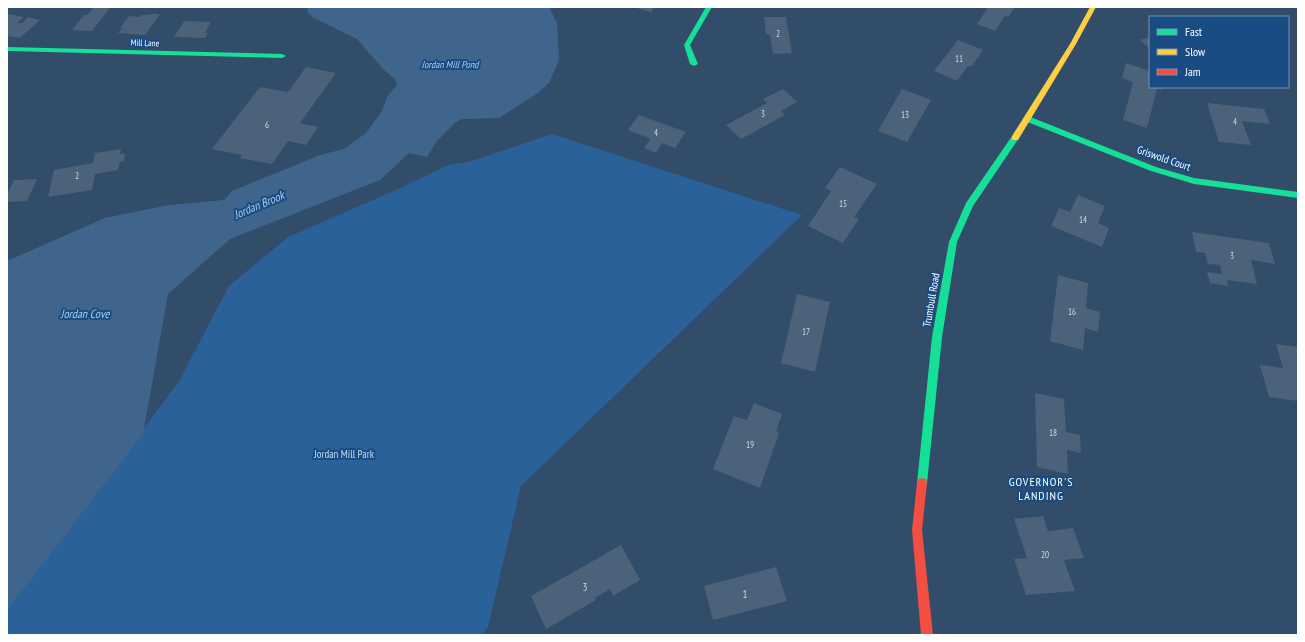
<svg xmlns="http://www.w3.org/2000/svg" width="1305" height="642" font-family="'PT Sans Narrow',sans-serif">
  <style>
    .green { fill: #296198 }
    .water { fill: #40658c }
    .building { fill: #4b627a }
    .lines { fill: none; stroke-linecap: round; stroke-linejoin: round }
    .fast { fill: #16e098; fill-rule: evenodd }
    .slow { fill: #ffcf43; fill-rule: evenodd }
    .jam { fill: #f24e42; fill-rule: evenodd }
    .labels { text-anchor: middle; stroke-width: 4; stroke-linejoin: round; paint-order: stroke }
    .number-label { font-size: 9px; fill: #d2d8de }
    .far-street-label { font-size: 9px; fill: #fff; stroke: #194c82 }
    .far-water-label { font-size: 10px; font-style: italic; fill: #a9cef3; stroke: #194c82 }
    .street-label { font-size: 11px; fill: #fff; stroke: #194c82 }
    .park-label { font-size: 11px; fill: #c2def8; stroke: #194c82 }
    .near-number-label { font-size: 11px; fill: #d2d8de }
    .water-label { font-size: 12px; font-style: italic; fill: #a9cef3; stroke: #194c82 }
    .neighbourhood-label { font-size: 12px; letter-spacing: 1px; fill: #fff; stroke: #194c82 }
  </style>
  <rect width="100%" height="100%" fill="#314d6a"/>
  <path class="green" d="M552,134L802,215L521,486L488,627L482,635H7V609L178,383L229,286L288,237L396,190L448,165L469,162Z"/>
  <path class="water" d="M307,7H549L557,23L559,60L549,83L538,93L499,118L462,119L455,123L436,142L427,157L409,153L380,180L230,239L168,294L143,434L7,610V261L105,218L169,205L224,200L232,191L320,155L344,149L366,133L382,111L387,97L397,85L395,79L384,70L357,39L312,17L308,13Z"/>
  <path class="building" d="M94,7H111L92,31L72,30L84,15H87Z
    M633,7H654L651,12Z
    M988,7H1015L1008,17L1005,16L995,31L977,24Z
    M9,14L24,17L17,23H22L28,17L40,20L20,38L7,36V16Z
    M151,14H160L145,35L118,33L122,28H120L129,16L140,17L142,15H150Z
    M764,17H786L792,53L773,54L770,35L766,34Z
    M184,21L211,22L205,33H208L205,38L174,37Z
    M1150,37V49L1140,40Z
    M958,40L983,50L972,66H968L957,81L934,71Z
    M1126,63L1150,71V87H1162L1161,90L1157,89L1147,128L1123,120L1133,82L1122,78Z
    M306,67L336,73L300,123L318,127L306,145L288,141L272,164L240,158L242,155L212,149L260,87L288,92Z
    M783,89L797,102L781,111L785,115L741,139L726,125L767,103L763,99Z
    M902,89L931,100L907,142L878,131Z
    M1207,103L1264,109L1270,124L1242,121L1251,145L1219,142Z
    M639,115L686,132L675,148L662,143L656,153L644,148L651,139L628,130Z
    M121,149L120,154L125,153L124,161L120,162L118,170L95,174L92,190L48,197L54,170L93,163L95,153Z
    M840,167L877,184L854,217L859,219L843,243L808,226L831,191L825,188Z
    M37,179L27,201L7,202V195L14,180Z
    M1078,195L1105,206L1098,223L1109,228L1102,247L1051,226L1059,208L1070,212Z
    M1192,232L1269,243L1275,264L1251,260L1257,284L1227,280L1228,286L1210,283L1207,272L1222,274L1220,265L1208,264L1205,253L1196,252Z
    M1058,275L1088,283L1086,308L1100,312L1098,332L1085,328L1083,350L1050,341Z
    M797,294L830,302L815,372L781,363Z
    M1276,344L1298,347V401L1269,397L1260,365L1283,368Z
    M1035,393L1064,399L1066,432L1080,435L1081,453L1067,450L1068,474L1037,467Z
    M754,403L782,414L776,431L779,433L760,488L713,469L734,416L747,420Z
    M1043,516L1048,531L1073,528L1084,558L1064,560L1075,591L1026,595L1014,559L1027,558L1014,519Z
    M621,545L640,580L613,596L610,589L595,598L596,600L546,629L531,596Z
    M776,567L787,601L713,620L704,586Z"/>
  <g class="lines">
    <path class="fast" d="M706,7H712L690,45L698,64L694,66L690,64L684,45Z
      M7,47L282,54L286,56L282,58L7,51Z
      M1028,116L1156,167L1194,178L1298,192V198L1194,184L1151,171L1025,121V117Z
      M1015,135L1019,138L973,206L957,242L942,337L927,483L926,487L922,488L918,487L917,483L932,337L949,242L966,203L1012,136Z"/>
    <path class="slow" d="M1090,7H1096L1076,44L1018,140H1012V136L1070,44Z"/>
    <path class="jam" d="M922,478L926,479L927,483L922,530L933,635H921L912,530L917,483L918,479Z"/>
  </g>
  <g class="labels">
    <g class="number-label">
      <text x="778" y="37">2</text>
      <text x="959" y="62">11</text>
      <text x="763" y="117">3</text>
      <text x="905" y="118">13</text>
      <text x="1235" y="125">4</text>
      <text x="267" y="128">6</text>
      <text x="656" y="136">4</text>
      <text x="77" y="179">2</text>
      <text x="843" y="207">15</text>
      <text x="1083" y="223">14</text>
      <text x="1232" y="259">3</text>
      <text x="1072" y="315">16</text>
      <text x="806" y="335">17</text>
      <text x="1053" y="436">18</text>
      <text x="750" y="448">19</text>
      <text x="1045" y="558">20</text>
    </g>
    <g class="far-street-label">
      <text transform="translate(145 43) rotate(2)" y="3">Mill Lane</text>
    </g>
    <g class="far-water-label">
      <text x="450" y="68">Jordan Mill Pond</text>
    </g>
    <g class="street-label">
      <text transform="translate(1164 158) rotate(19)" y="4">Griswold Court</text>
      <text transform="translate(931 300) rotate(-80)" y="4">Trumbull Road</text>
    </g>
    <g class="park-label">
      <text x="344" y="458">Jordan Mill Park</text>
    </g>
    <g class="near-number-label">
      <text x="585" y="591">3</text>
      <text x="745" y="598">1</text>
    </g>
    <g class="water-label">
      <text transform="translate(259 205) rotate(-23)" y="4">Jordan Brook</text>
      <text x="85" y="318">Jordan Cove</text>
    </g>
    <g class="neighbourhood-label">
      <text x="1041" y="486">GOVERNOR'S<tspan x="1041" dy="14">LANDING</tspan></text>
    </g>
  </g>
  <rect width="1305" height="642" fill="none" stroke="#ffffff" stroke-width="16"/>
  <rect x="1149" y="16" width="140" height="72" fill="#194c82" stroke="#7594b4"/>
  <rect x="1157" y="29" width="20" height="6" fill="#16e098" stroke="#7594b4"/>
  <text x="1185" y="36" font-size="12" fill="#ffffff">Fast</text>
  <rect x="1157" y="49" width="20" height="6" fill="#ffcf43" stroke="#7594b4"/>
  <text x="1185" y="56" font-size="12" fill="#ffffff">Slow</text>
  <rect x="1157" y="69" width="20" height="6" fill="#f24e42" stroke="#7594b4"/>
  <text x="1185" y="76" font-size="12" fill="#ffffff">Jam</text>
</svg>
